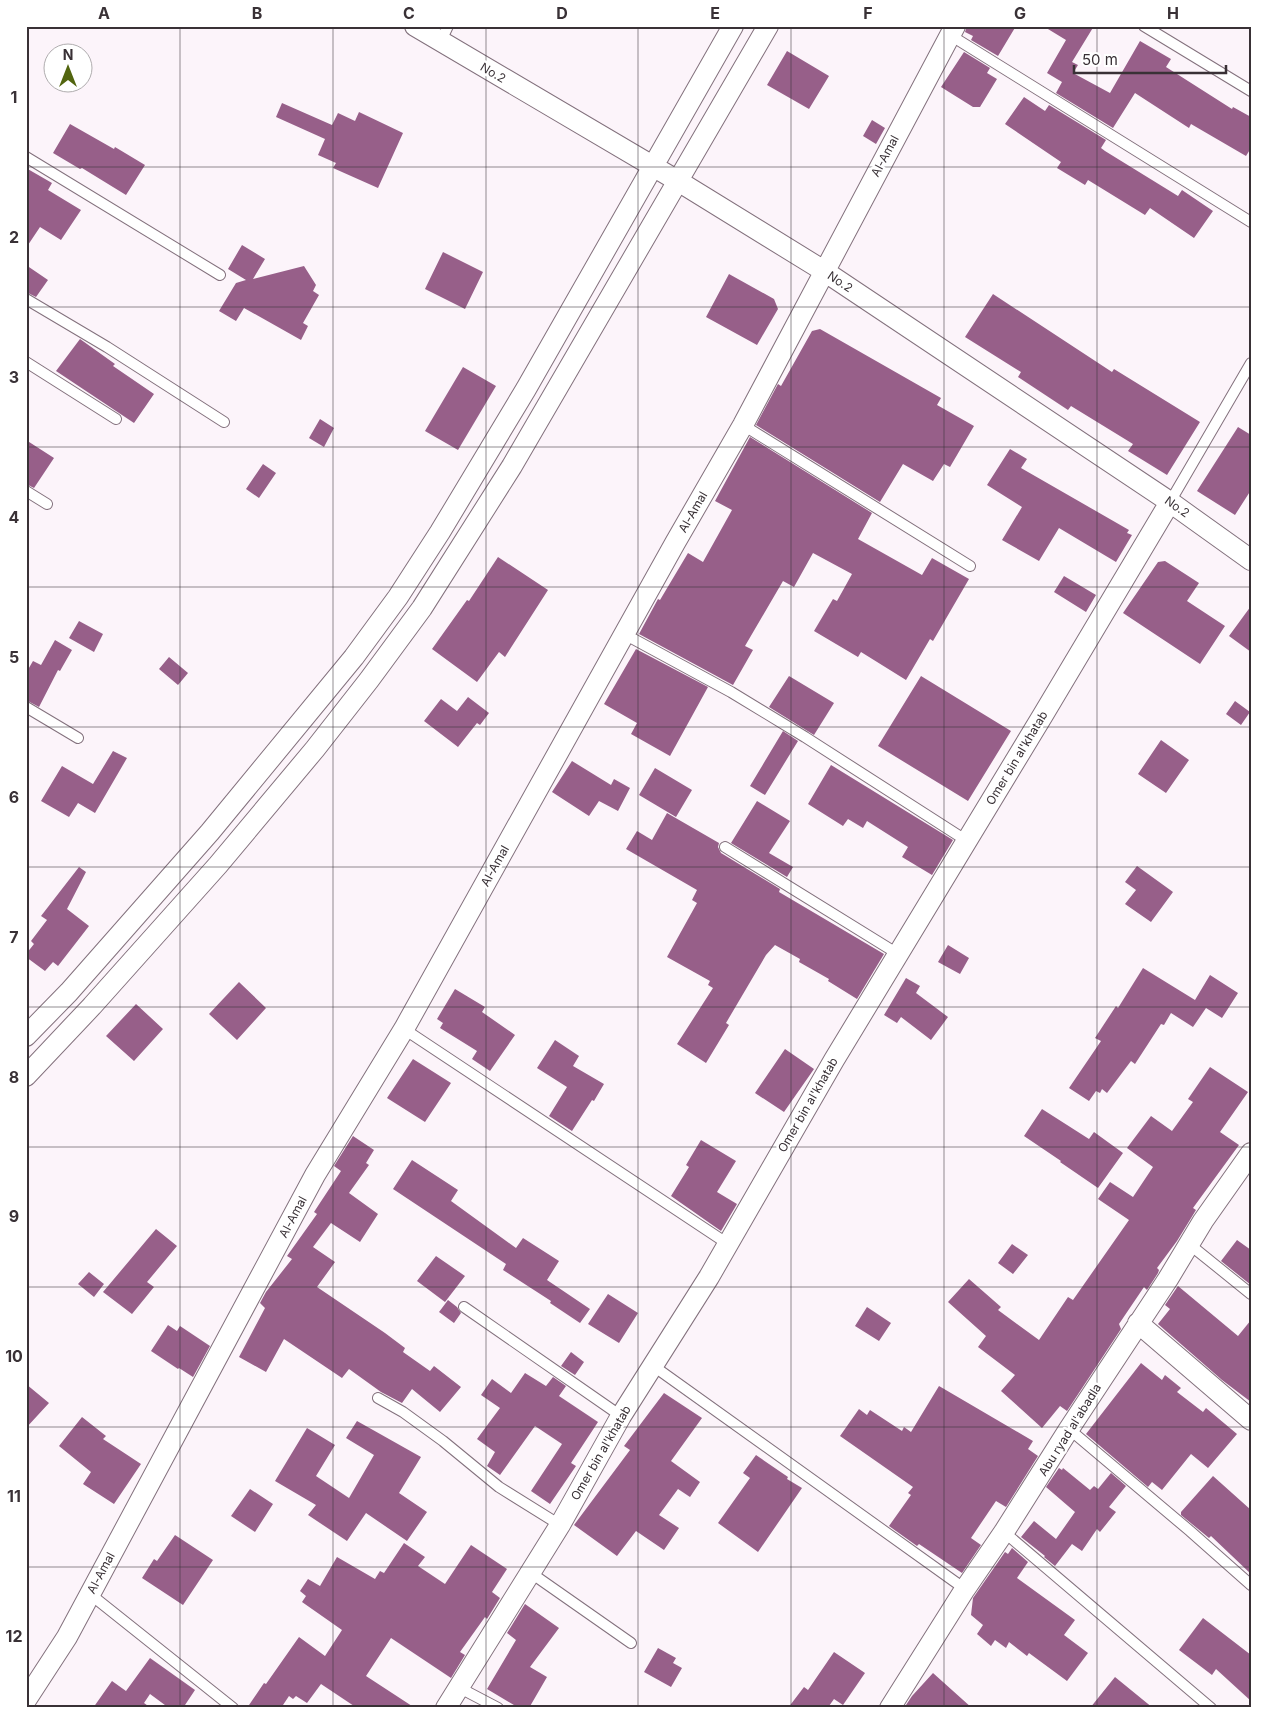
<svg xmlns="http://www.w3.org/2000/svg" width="1277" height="1734" font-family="Inter,sans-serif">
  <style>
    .building { fill: #975f89 }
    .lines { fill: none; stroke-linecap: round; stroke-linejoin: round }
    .service-casing { stroke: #83717d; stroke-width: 12 }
    .minor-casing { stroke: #83717d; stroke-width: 22 }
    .service { stroke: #fff; stroke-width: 10 }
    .minor { stroke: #fff; stroke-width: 20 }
    .grid { fill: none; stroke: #393136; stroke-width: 1; stroke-opacity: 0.55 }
    .labels { text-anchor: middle; stroke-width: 5; stroke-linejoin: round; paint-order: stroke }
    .street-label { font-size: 12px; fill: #393136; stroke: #fff }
    .neatline { fill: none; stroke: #393136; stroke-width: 2 }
    .grid-label { font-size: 16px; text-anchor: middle; font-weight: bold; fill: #393136 }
  </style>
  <rect width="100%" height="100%" fill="#fcf4fa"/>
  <path class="building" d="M967,26H1016L998,56L971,40L973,36L965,32Z
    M1043,26H1094L1072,62L1078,65L1073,73L1110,93L1140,41L1171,59L1166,67L1232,109L1233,107L1251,117V148L1246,156L1191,124L1189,128L1135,93L1113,128L1056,93L1062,82L1047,73L1066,40Z
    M787,51L829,76L809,109L767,85Z
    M964,52L990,68L987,73L997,79L980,107H973L941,87Z
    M1024,97L1045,111L1049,105L1106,140L1101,148L1105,151L1178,196L1182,190L1213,211L1194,238L1150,208L1145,215L1088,180L1085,185L1057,168L1061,162L1005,124Z
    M282,103L332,125L338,113L355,121L359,112L403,133L378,188L333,168L336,163L318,155L325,139L276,117Z
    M872,120L885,128L876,144L863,136Z
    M70,124L114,149L115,147L145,165L126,195L82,168L80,169L53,153Z
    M26,168L52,183L48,190L81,210L61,240L40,227L26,248Z
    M242,245L265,259L253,279L304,266L316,285L313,291L319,295L303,323L308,326L301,340L244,308L236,321L219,311L236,283L246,280L228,269Z
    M443,252L483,272L465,309L425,289Z
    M26,265L48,280L36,297L26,292Z
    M729,274L774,299L778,309L757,345L706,317Z
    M993,294L1112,372L1114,369L1200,422L1167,475L1128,451L1133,444L1071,406L1068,410L1018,377L1021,372L965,337Z
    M820,329L941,398L937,405L974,426L950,467L944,464L933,481L903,464L880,502L756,425L778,384L781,386L812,331Z
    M80,339L115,364L113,366L154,394L134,423L56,371Z
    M463,367L496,386L458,450L425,431Z
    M320,419L334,428L324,447L309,438Z
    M1238,427L1251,435V490L1235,515L1197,491Z
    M750,437L872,513L858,539L922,575L932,558L969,579L933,641L930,639L906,680L861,652L858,657L814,631L833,599L837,601L852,574L813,553L794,587L783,581L745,646L753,650L733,685L639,634L658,599L660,600L688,553L703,562L732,510L715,501Z
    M26,440L54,458L34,488L26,484Z
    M1010,449L1027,459L1021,468L1129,530L1127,533L1132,535L1116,562L1059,528L1039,561L1002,540L1022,507L987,485Z
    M263,464L276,473L259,498L246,489Z
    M498,557L548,590L505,657L499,652L477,682L432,649L467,600L469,601Z
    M1165,561L1199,583L1187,601L1225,626L1200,664L1123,613L1158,562Z
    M1064,576L1096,595L1086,612L1054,592Z
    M1251,606V652L1229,636Z
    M79,621L103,634L94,652L69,638Z
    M55,640L72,650L60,671L58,670L39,707L26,700V673L33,661L41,665Z
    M636,649L708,687L670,756L631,734L637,723L604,704Z
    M169,657L188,673L178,685L159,669Z
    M789,676L834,703L814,735L769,707Z
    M921,676L1011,731L968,801L878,746Z
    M468,697L489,713L480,725L477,723L458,747L424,721L441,699L457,711Z
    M1235,701L1250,712L1241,725L1226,714Z
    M783,731L798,741L765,795L750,786Z
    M1161,740L1189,760L1166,793L1138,774Z
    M113,751L127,758L95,813L78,803L69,817L41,801L62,766L93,784Z
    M572,761L611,785L614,779L630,788L618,811L599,801L589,816L552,792Z
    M831,765L953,840L932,875L902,857L908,847L867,821L863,828L848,819L843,826L808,804Z
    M655,768L692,790L676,817L639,795Z
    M757,801L790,821L769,853L793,867L787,877L731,843Z
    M667,813L719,843L718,847L721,853L780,889L779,892L884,954L857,999L828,981L829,979L799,962L800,959L775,945L766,955L726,1023L729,1025L706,1063L677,1044L713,988L708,985L710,981L667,957L697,903L692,900L697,890L626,849L637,831L652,840Z
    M1137,866L1173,892L1151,922L1125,904L1136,890L1125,882Z
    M79,867L86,872L67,909L89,926L58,966L53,962L45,971L26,957V954L34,944L31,941L47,920L41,916Z
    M948,945L969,958L960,974L938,962Z
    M1143,968L1195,1000L1210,975L1238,993L1222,1018L1206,1008L1193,1027L1171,1013L1164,1025L1161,1024L1135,1064L1131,1061L1107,1093L1102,1089L1100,1093L1096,1091L1089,1101L1069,1088L1101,1041L1095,1038L1116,1006L1118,1008Z
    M906,978L920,986L916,993L948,1017L931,1040L901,1017L897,1023L884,1015Z
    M239,982L266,1008L237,1040L209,1014Z
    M455,989L485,1007L482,1012L515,1035L490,1071L472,1059L477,1051L440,1028L443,1023L437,1019Z
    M136,1004L163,1029L134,1061L106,1036Z
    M555,1040L579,1056L573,1066L604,1084L594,1101L592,1100L572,1131L549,1116L567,1087L537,1068Z
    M785,1049L814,1069L784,1112L755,1093Z
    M413,1059L451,1083L425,1122L387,1098Z
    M1210,1067L1248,1092L1220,1132L1239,1145L1193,1208L1196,1210L1177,1241L1157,1268L1159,1270L1158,1273L1147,1290L1144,1287L1119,1324L1121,1329L1067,1411L1060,1406L1042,1428L1001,1391L1015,1375L978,1347L986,1336L948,1302L969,1279L1001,1307L998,1310L1039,1340L1068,1297L1073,1300L1129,1220L1098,1199L1110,1182L1133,1197L1153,1167L1127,1148L1151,1116L1172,1131L1193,1102L1188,1099Z
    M1042,1109L1089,1139L1094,1132L1123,1153L1098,1188L1060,1162L1061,1161L1024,1136Z
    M353,1136L374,1150L366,1163L369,1165L349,1193L378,1214L360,1242L331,1223L313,1247L335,1262L317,1287L385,1333L405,1348L403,1352L430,1371L434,1366L461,1387L440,1412L412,1389L402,1403L381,1392L349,1369L342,1378L284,1339L266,1372L239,1357L265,1308L260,1303L266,1292L292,1259L287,1256L317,1214L314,1212L341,1171L334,1166Z
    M701,1140L736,1161L717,1192L737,1204L721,1231L671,1196L689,1167L686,1165Z
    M412,1160L458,1190L451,1201L516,1248L523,1238L559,1261L547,1280L590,1309L580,1323L550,1303L551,1301L503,1270L506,1264L393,1189Z
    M156,1229L177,1246L147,1282L154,1287L132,1314L103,1292Z
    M1237,1240L1251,1250V1285L1221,1261Z
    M1012,1244L1028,1255L1013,1274L998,1263Z
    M436,1256L465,1276L445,1302L417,1281Z
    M89,1272L104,1284L94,1297L78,1284Z
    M1178,1286L1238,1336L1251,1320V1402L1222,1380L1158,1324L1170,1309L1165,1305Z
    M608,1294L638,1313L619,1343L588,1324Z
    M448,1300L457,1307L461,1313L454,1323L439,1312Z
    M867,1307L891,1323L879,1341L855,1326Z
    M168,1325L177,1331L180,1326L210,1346L193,1377L179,1368L178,1369L151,1351Z
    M571,1352L584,1362L575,1375L561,1366Z
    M1141,1363L1162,1380L1165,1375L1181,1388L1177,1392L1203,1412L1206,1408L1237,1434L1208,1468L1191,1454L1162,1490L1152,1482L1148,1487L1086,1434Z
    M525,1373L546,1386L553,1377L566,1386L559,1396L598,1422L571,1463L576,1466L550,1504L531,1491L562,1444L535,1426L500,1475L487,1466L495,1452L477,1439L500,1408L481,1395L492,1379L511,1393Z
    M26,1384L49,1403L26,1428Z
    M939,1386L1033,1441L1028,1449L1038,1456L1006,1507L996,1501L971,1538L981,1545L962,1573L919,1544L917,1546L889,1526L911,1495L908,1493L913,1487L840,1436L859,1409L867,1415L870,1410L902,1431L904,1427L911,1432Z
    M664,1393L702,1418L671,1461L700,1482L690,1497L678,1489L659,1515L679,1528L664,1550L636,1531L617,1556L574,1525L630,1450L624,1446Z
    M82,1417L106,1436L103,1439L141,1464L114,1504L83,1484L91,1472L59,1446Z
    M357,1421L421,1457L399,1493L427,1512L407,1541L366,1513L347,1541L308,1515L316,1505L275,1481L307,1428L335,1445L316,1476L349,1498L374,1455L346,1438Z
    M756,1455L788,1477L787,1479L802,1488L758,1552L718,1523L750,1478L743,1473Z
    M1059,1468L1062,1470L1063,1468L1090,1490L1094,1486L1098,1489L1111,1473L1126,1486L1109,1507L1116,1512L1100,1532L1097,1529L1082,1551L1072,1544L1055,1566L1044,1557L1045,1556L1021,1537L1034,1521L1056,1539L1075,1512L1046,1487Z
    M1213,1476L1251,1510V1574L1211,1536L1209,1538L1181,1515V1512Z
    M250,1489L273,1504L255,1532L231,1516Z
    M175,1535L213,1560L183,1605L142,1578L154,1559L157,1561Z
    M404,1543L425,1557L418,1566L445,1584L471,1545L507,1569L492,1592L500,1598L487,1619L485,1617L460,1652L465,1655L451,1678L391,1638L366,1676L415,1708H357L321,1684L307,1703L296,1696L293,1699L289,1696L281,1708H247L264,1683L266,1684L299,1637L325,1656L342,1630L302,1602L306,1596L300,1591L308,1579L320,1586L337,1557L375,1579L380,1571L384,1573Z
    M1012,1548L1028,1562L1017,1578L1075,1620L1064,1635L1088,1653L1067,1681L1029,1653L1027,1656L1009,1642L1006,1648L995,1640L991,1646L977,1634L983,1625L971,1615L973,1598L1005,1552L1008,1554Z
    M525,1604L559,1628L530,1667L547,1677L529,1708H519L487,1689L516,1640L507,1633Z
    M1203,1618L1251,1655V1701L1216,1669L1212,1675L1179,1650Z
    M658,1648L676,1658L673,1663L682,1668L671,1687L644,1672Z
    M834,1652L865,1673L843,1705L834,1699L829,1706L831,1708H788L804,1687L808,1690Z
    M150,1658L195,1690L183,1708H169L150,1694L144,1703L151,1708H93L112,1681L126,1691Z
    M933,1673L972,1708H904L912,1696Z
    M1115,1677L1153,1708H1090Z"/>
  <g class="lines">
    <g class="service-casing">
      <path id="service" d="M1144,26L1251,91
        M950,35L1251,222
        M441,41L448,26
        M26,157L220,275
        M26,299L107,347L224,422
        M26,362L116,419
        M743,425L970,566
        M26,491L47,504
        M1170,502L1251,363
        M626,635L731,692L805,737L967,841
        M26,707L78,738
        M725,847L898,954
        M404,1029L728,1244
        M1189,1244L1251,1294
        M464,1307L621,1416
        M652,1365L965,1589
        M378,1398L403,1412L443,1441L499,1487L560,1525
        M1069,1429L1190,1531L1251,1585
        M1004,1532L1211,1708
        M531,1573L631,1643
        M90,1594L233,1708
        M458,1687L498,1708"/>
    </g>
    <g class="minor-casing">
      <path id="minor" d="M415,26L678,181L824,271L1170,502L1251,560
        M26,1036L69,992L210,832L354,657L398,597L440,532L526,389L733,26
        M26,1076L92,1006L218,865L315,749L369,680L422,608L512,466L768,26
        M1138,1323L1251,1420
        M26,1700L67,1637L315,1175L404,1029L675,543L743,425L955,26
        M446,1708L560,1525L621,1416L709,1277L834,1060L1043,715L1170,502
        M890,1708L965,1589L1004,1532L1069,1429L1168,1279L1203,1221L1251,1153"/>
    </g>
    <use href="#service" class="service"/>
    <use href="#minor" class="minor"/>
  </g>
  <path class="grid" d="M180,26V1708M333,26V1708M486,26V1708M638,26V1708M791,26V1708M944,26V1708M1097,26V1708M26,167H1251M26,307H1251M26,447H1251M26,587H1251M26,727H1251M26,867H1251M26,1007H1251M26,1147H1251M26,1287H1251M26,1427H1251M26,1567H1251"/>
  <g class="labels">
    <g class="street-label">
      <text transform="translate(493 73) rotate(31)" y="4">No.2</text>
      <text transform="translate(885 156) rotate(-62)" y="4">Al-Amal</text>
      <text transform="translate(840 282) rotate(34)" y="4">No.2</text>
      <text transform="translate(1177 507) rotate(35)" y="4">No.2</text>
      <text transform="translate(693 512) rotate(-60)" y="4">Al-Amal</text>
      <text transform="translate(1017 758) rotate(-59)" y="4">Omer bin al'khatab</text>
      <text transform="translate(495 866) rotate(-61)" y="4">Al-Amal</text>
      <text transform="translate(808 1105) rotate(-60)" y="4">Omer bin al'khatab</text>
      <text transform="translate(293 1217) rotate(-62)" y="4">Al-Amal</text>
      <text transform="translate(1070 1430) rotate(-58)" y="4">Abu ryad al'abadla</text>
      <text transform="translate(601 1453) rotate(-60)" y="4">Omer bin al'khatab</text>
      <text transform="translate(101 1573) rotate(-62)" y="4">Al-Amal</text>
    </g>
  </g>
  <rect width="1277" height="1734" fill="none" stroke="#ffffff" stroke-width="55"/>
  <g transform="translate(68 68)"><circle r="24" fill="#ffffff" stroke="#b0adaf"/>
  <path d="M0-4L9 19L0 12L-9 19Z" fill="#52650f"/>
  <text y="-8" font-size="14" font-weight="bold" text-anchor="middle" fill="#393136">N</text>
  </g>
  <path d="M1074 65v8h152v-8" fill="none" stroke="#393136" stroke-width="2.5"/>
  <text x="1082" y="65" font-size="15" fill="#393136" stroke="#ffffff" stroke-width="4" paint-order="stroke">50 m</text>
  <rect x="28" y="28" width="1222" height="1678" class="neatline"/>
  <g class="grid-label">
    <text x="104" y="19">A</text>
    <text x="257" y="19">B</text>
    <text x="409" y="19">C</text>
    <text x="562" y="19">D</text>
    <text x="715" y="19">E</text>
    <text x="868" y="19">F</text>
    <text x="1020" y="19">G</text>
    <text x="1173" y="19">H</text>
    <text x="14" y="103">1</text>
    <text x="14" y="243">2</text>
    <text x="14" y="383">3</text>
    <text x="14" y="523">4</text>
    <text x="14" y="663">5</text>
    <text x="14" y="803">6</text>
    <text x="14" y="943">7</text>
    <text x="14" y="1083">8</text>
    <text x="14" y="1222">9</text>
    <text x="14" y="1362">10</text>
    <text x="14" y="1502">11</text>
    <text x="14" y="1642">12</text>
  </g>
</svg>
